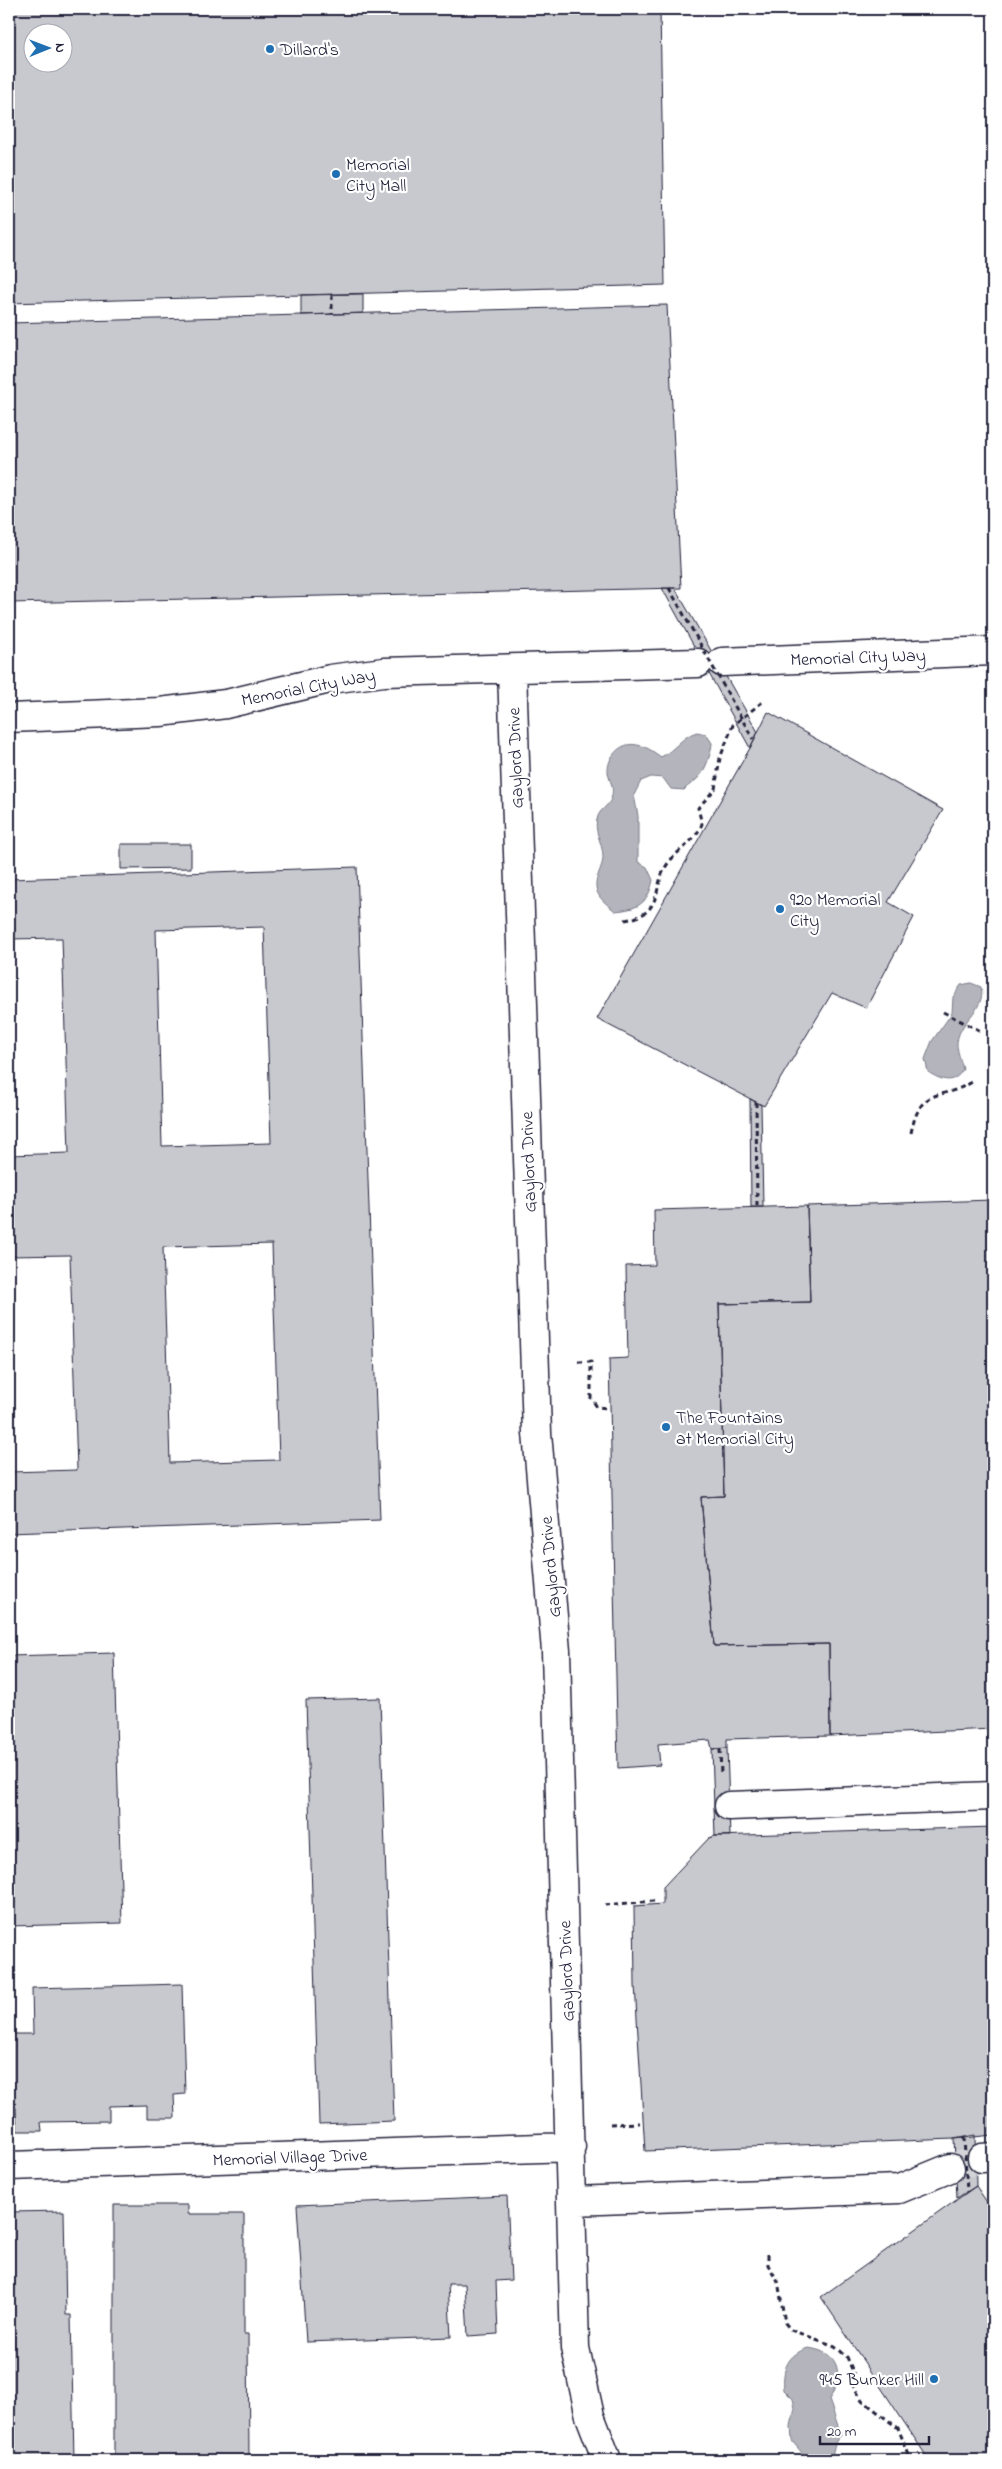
<svg xmlns="http://www.w3.org/2000/svg" width="1002" height="2469" font-family="'Indie Flower',sans-serif">
  <style>
    .water { fill: #b4b4bc; stroke: #7a7a88 }
    .building { fill: #c8c8cf; stroke: #22223b; fill-rule: evenodd }
    .lines { fill: none; stroke-linecap: round; stroke-linejoin: round }
    .minor-tunnel { stroke: #d3d3d8; stroke-width: 28; stroke-dasharray: 28 14; stroke-linecap: butt }
    .minor-casing { stroke: #22223b; stroke-width: 31 }
    .path { stroke: #22223b; stroke-width: 3; stroke-dasharray: 5 4; stroke-linecap: butt }
    .minor { stroke: #fff; stroke-width: 28 }
    .path-bridge { stroke: #22223b; stroke-width: 3; stroke-dasharray: 5 4; stroke-linecap: butt }
    .poi-dot { fill: #1f6fb2; stroke: #fff; stroke-width: 2 }
    .labels { text-anchor: middle; stroke-width: 4.5; stroke-linejoin: round; paint-order: stroke }
    .poi-label { font-size: 18px; fill: #22223b; stroke: #fff; text-anchor: start }
    .street-label { font-size: 18px; fill: #22223b; stroke: #fff }
  </style>
  <rect width="100%" height="100%" fill="#fff"/>
  <filter id="ink" filterUnits="userSpaceOnUse"><feTurbulence type="fractalNoise" baseFrequency=".02" numOctaves="2"/><feDisplacementMap in="SourceGraphic" scale="10" xChannelSelector="R" yChannelSelector="G"/><feConvolveMatrix kernelMatrix="1 2 1 2 8 2 1 2 1" color-interpolation-filters="sRGB"/></filter>
  <g filter="url(#ink)">
    <path class="water" d="M697,732L706,734L712,743C712,751 705,772 699,777C695,782 688,785 684,790L671,789L663,778L651,777L641,781L634,795L638,816V862L647,867L653,880C648,904 638,909 615,911C607,904 597,898 596,887C595,877 603,867 603,857C603,842 592,831 598,816C601,808 611,805 612,795C614,785 609,781 608,772C607,757 621,741 637,745C646,746 654,752 661,757C675,750 682,736 697,732Z
      M971,983L981,987C987,1011 956,1021 957,1046C958,1053 961,1062 963,1069C954,1085 942,1081 928,1072L925,1059L932,1041L952,1013L953,997L961,985Z
      M808,2348C841,2352 844,2375 829,2400L841,2434L835,2443L831,2460H808L792,2441L791,2426L795,2408L793,2399L784,2390C782,2369 787,2355 808,2348Z"/>
    <path class="building" d="M9,9H660L665,285L9,303ZM32,32H62V62H32Z
      M363,294V313L301,315V295Z
      M667,305L681,588L9,603V323Z
      M662,588H675L758,732L750,748Z
      M768,712L943,810L888,902L914,917L866,1008L832,993L764,1106L597,1019L750,748Z
      M121,844H191V868L121,869Z
      M357,867L380,1520L9,1533V1472L77,1470L70,1255L9,1256V1155L69,1153L62,938L9,939V879ZM264,927L271,1143L162,1146L156,930ZM272,1244L279,1460L170,1463L163,1247Z
      M750,1099L761,1105L763,1207H751Z
      M993,1200V1729L830,1736L829,1644L714,1646L701,1497L724,1496L719,1304L810,1302L807,1206Z
      M807,1206L810,1302L719,1304L724,1496L701,1497L714,1646L829,1644L830,1736L727,1739V1748L720,1749H712L710,1740L658,1744L660,1765L618,1768L609,1359L628,1358L626,1266L655,1265L654,1210Z
      M114,1653L122,1923L9,1926V1656Z
      M380,1698L394,2121L319,2124L306,1700Z
      M727,1748L730,1836H715L712,1749Z
      M993,1827V2135L954,2139L645,2151L635,1985L634,1906L663,1904V1887L709,1838L715,1836Z
      M182,1984L185,2094L174,2095L175,2118H147V2105L109,2106V2121L41,2122L42,2131H17L16,2108L9,2109V2034H33L32,1988Z
      M975,2135L976,2186L957,2198L954,2139Z
      M976,2186L993,2211V2460H929L821,2297Z
      M507,2196L511,2280L496,2281L498,2334L468,2336L465,2284H448L451,2337L306,2342L297,2205Z
      M114,2205H188V2214H244V2334H248L249,2460H114Z
      M64,2211L66,2315H71L74,2460H9V2212Z
      M525,2459V2460H491Z"/>
    <g class="lines">
      <path class="minor-tunnel" d="M950,2168L982,2158"/>
      <g class="minor-casing">
        <path id="minor" d="M722,662L993,651
          M512,669L537,1433L556,1651L575,2348L590,2416L607,2460
          M9,718L160,712L226,704L330,679L384,672L698,663
          M729,1806L993,1796
          M982,2158L993,2157
          M9,2166L571,2147
          M573,2201L899,2189L950,2168"/>
      </g>
      <path class="path" d="M332,295V314
        M625,920C666,914 651,884 669,862C681,847 694,843 702,824L698,808L715,789L720,758L733,725L765,700
        M943,1012L981,1031
        M756,1102L757,1207
        M911,1133C921,1084 939,1102 972,1082
        M578,1362H591V1398L597,1407L607,1408
        M720,1749L721,1775
        M605,1905L654,1901
        M610,2124L640,2123
        M768,2254V2265L778,2281L785,2323L791,2330L835,2346L847,2357L853,2372L854,2387L862,2400L898,2428L911,2460"/>
      <use href="#minor" class="minor"/>
      <path class="path-bridge" d="M669,588L753,739
        M964,2137L967,2192"/>
    </g>
  </g>
  <g class="poi-dot">
    <circle cx="270" cy="49" r="5"/>
    <circle cx="336" cy="174" r="5"/>
    <circle cx="780" cy="909" r="5"/>
    <circle cx="666" cy="1427" r="5"/>
    <circle cx="934" cy="2379" r="5"/>
  </g>
  <g class="labels">
    <g class="poi-label">
      <text x="280" y="55">Dillard's</text>
      <text x="346" y="170">Memorial<tspan x="346" dy="21">City Mall</tspan></text>
      <text x="790" y="905">920 Memorial<tspan x="790" dy="21">City</tspan></text>
      <text x="676" y="1423">The Fountains<tspan x="676" dy="21">at Memorial City</tspan></text>
      <text x="924" y="2385" text-anchor="end">945 Bunker Hill</text>
    </g>
    <g class="street-label">
      <text transform="translate(858 657) rotate(-2)" y="6">Memorial City Way</text>
      <text transform="translate(308 687) rotate(-11)" y="6">Memorial City Way</text>
      <text transform="translate(515 758) rotate(-92)" y="6">Gaylord Drive</text>
      <text transform="translate(528 1162) rotate(-92)" y="6">Gaylord Drive</text>
      <text transform="translate(550 1567) rotate(-95)" y="6">Gaylord Drive</text>
      <text transform="translate(566 1971) rotate(-92)" y="6">Gaylord Drive</text>
      <text transform="translate(290 2157) rotate(-2)" y="6">Memorial Village Drive</text>
    </g>
  </g>
  <rect width="1002" height="2469" fill="none" stroke="#fff" stroke-width="30"/>
  <rect x="15" y="15" width="972" height="2439" fill="none" stroke="#22223b" stroke-width="2" filter="url(#ink)"/>
  <g transform="translate(48 48) rotate(89)"><circle r="24" fill="#ffffff" stroke="#a7a7b1"/>
  <path d="M0-4L9 19L0 12L-9 19Z" fill="#1f6fb2"/>
  <text y="-8" font-size="14" font-weight="bold" text-anchor="middle" fill="#22223b">N</text>
  </g>
  <path d="M820 2436v8h109v-8" fill="none" stroke="#22223b" stroke-width="2.5"/>
  <text x="827" y="2436" font-size="15" fill="#22223b" stroke="#ffffff" stroke-width="4" paint-order="stroke">20 m</text>
</svg>
